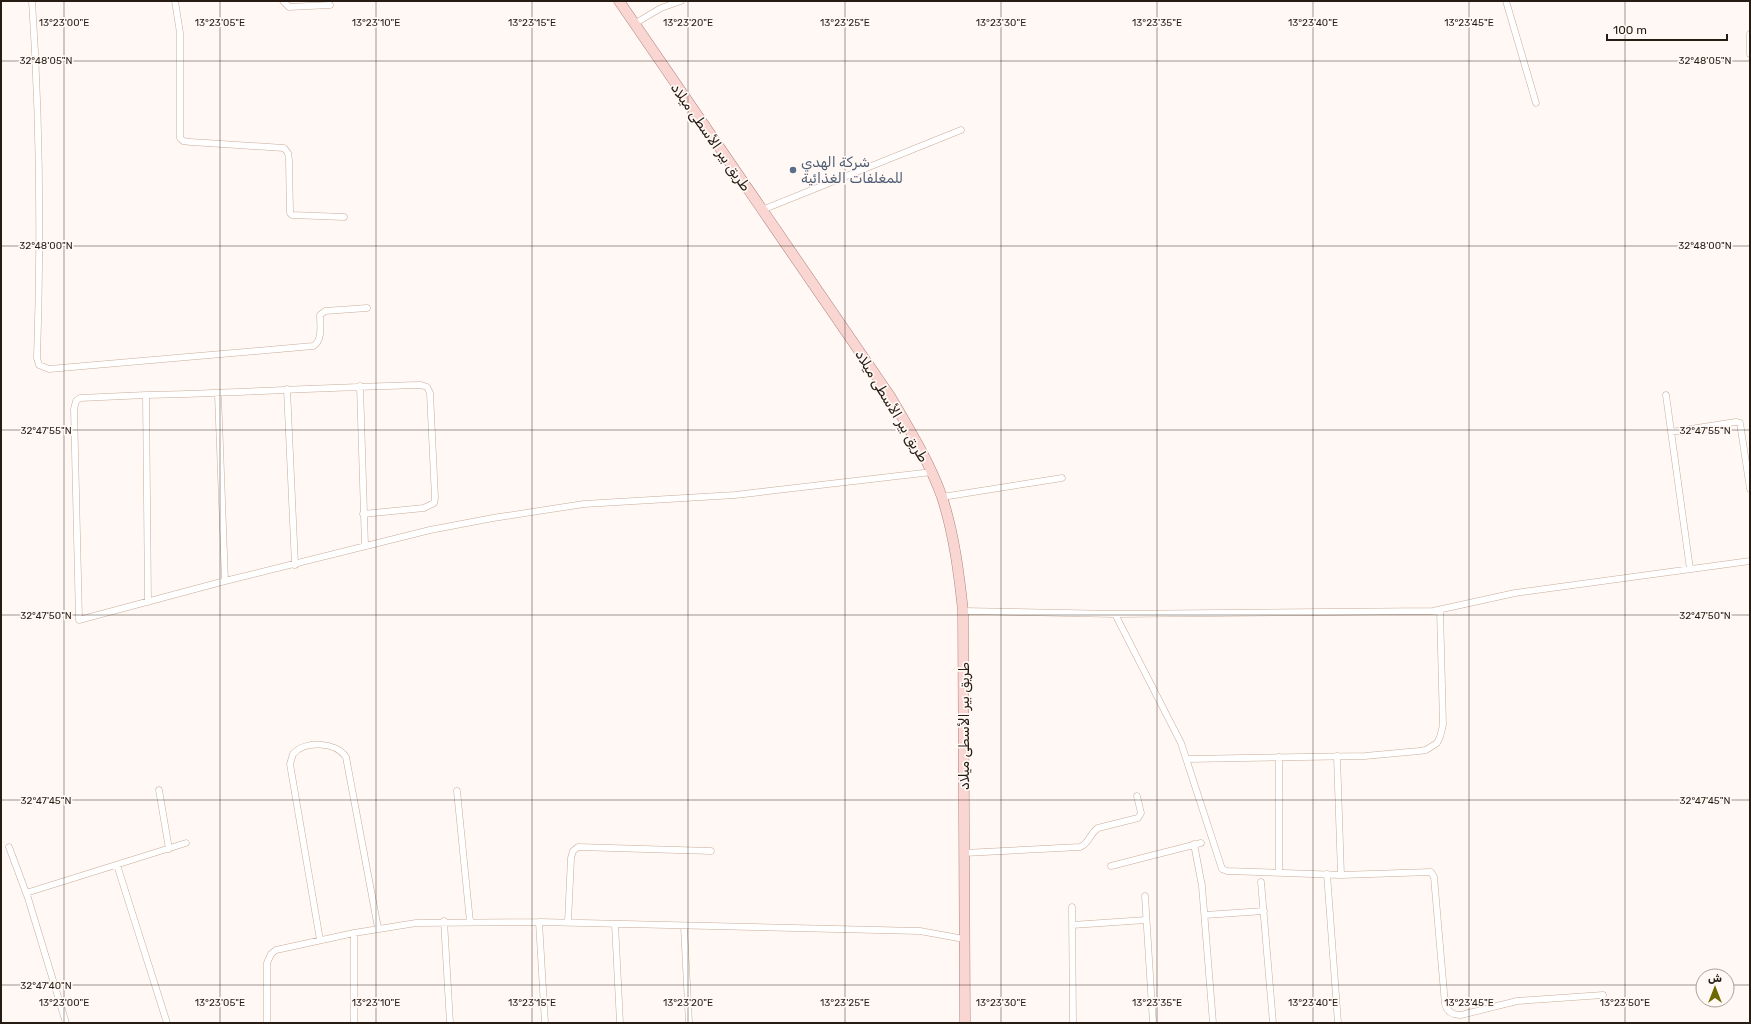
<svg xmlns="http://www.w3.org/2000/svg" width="1751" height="1024" font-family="Rubik,'Noto Naskh Arabic',sans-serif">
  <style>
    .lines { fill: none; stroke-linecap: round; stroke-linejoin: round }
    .minor-casing { stroke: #caac98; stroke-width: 7 }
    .primary-casing { stroke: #ae837d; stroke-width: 11 }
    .minor { stroke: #fff; stroke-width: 6 }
    .primary { stroke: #fad6d3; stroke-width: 10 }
    .ticks { fill: none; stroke: #271c14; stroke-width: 1; stroke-opacity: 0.45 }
    .service-dot { fill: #5c6f8a; stroke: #fff8f4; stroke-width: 1.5 }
    .labels { text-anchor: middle; stroke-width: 3.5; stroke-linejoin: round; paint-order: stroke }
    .street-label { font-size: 14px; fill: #271c14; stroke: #fff8f4 }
    .service-label { font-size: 14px; fill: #4e5e75; stroke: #fff8f4; text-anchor: start }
    .ticks-label { font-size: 10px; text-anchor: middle; fill: #271c14; stroke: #fff8f4; stroke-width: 3.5; stroke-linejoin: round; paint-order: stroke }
  </style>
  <rect width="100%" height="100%" fill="#fff8f4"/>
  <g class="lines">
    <g class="minor-casing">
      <path id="minor" d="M32,1C40,120 41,239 37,358L39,365L49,369L313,346C323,341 320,324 320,315L325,311L367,308
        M175,1L180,33V138L183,141L191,142L284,148L288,153L289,160L290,213L292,215L344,217
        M283,1L289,7L330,5
        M1506,1L1536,103
        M634,24L661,8L681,1
        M1750,34V54
        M762,210L961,130
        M360,386L365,546
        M287,389L295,565
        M218,394L225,581
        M146,395C238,393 329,387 421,385L427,387L430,393L435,498L434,503L424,508L363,514
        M1666,395L1690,569
        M1671,432L1736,422L1740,423L1750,489
        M942,497L1062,478
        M148,602L146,395L80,398L76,401L74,409L79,620L225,581L430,530L493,518L584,504L735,495L932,472
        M963,611L1115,614L1433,611L1515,593L1750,561
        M1115,614L1181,743L1222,869L1227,871L1341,875L1431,872L1434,877L1445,1004C1447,1012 1453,1015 1461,1015L1517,1001L1603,995
        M1337,756L1341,875
        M1279,757V872
        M1188,759L1365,756L1419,751L1426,750L1437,743L1440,737L1443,725L1440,610
        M159,790L169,849
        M457,791L470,922
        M1194,844L1202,886L1213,1023
        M9,847L28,898L66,1023
        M964,853L1080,847C1090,843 1089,834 1098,828L1138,818L1141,813L1137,796
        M117,865L167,1023
        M1111,866L1201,843
        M1327,874L1338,1023
        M1261,882L1273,1023
        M26,893L186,843
        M1145,896L1153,1023
        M1072,907L1073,1023
        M1205,915L1264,911
        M444,921L450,1023
        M568,922L571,858L573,851L578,847L711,851
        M615,924L620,1023
        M1072,925L1146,920
        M684,927L689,1023
        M320,940L290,764L293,754C305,740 336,742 346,757L378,928
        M267,1023V963L271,954L276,950L354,933L416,923L539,922
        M354,1023V933
        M545,1023L539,922L920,931L964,939"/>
    </g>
    <g class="primary-casing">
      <path id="primary" d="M619,1L890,396C909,429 929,461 942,497C954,534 959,573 963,611L965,1023"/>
    </g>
    <use href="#minor" class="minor"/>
    <use href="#primary" class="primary"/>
  </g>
  <path class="ticks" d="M64,1V1023M220,1V1023M376,1V1023M532,1V1023M688,1V1023M845,1V1023M1001,1V1023M1157,1V1023M1313,1V1023M1469,1V1023M1625,1V1023M1,61H1750M1,246H1750M1,430H1750M1,615H1750M1,800H1750M1,985H1703M1727,985H1750"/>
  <circle class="service-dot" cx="793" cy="170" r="4"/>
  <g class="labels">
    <g class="street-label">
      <text transform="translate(711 137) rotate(55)" y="5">طريق بير الأسطى ميلاد</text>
      <text transform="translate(892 406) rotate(59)" y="5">طريق بير الأسطى ميلاد</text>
      <text transform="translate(964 726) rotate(-90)" y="5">طريق بير الأسطى ميلاد</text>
    </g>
    <g class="service-label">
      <text x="801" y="167">شركة الهدي<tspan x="801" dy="16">للمغلفات الغذائية</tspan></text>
    </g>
  </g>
  <g class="ticks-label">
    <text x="64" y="26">13°23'00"E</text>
    <text x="220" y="26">13°23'05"E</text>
    <text x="376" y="26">13°23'10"E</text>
    <text x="532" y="26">13°23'15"E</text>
    <text x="688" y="26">13°23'20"E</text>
    <text x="845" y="26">13°23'25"E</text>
    <text x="1001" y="26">13°23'30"E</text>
    <text x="1157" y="26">13°23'35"E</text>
    <text x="1313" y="26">13°23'40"E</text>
    <text x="1469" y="26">13°23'45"E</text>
    <text x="46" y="64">32°48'05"N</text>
    <text x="1705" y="64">32°48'05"N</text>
    <text x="46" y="249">32°48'00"N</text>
    <text x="1705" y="249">32°48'00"N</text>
    <text x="46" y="434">32°47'55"N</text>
    <text x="1705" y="434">32°47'55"N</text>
    <text x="46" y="619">32°47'50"N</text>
    <text x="1705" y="619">32°47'50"N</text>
    <text x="46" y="804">32°47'45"N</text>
    <text x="1705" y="804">32°47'45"N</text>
    <text x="46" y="989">32°47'40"N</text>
    <text x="64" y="1006">13°23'00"E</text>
    <text x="220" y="1006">13°23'05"E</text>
    <text x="376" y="1006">13°23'10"E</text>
    <text x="532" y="1006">13°23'15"E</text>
    <text x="688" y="1006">13°23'20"E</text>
    <text x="845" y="1006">13°23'25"E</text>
    <text x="1001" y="1006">13°23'30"E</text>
    <text x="1157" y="1006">13°23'35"E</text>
    <text x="1313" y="1006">13°23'40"E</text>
    <text x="1469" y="1006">13°23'45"E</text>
    <text x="1625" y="1006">13°23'50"E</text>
  </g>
  <rect width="1751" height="1024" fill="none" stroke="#271c14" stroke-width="4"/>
  <g transform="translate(1715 988)"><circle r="19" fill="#fff8f4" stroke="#a9a09a"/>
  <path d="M0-3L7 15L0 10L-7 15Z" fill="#6f6800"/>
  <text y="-6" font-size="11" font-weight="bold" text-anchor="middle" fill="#271c14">ش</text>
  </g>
  <path d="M1607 34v6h120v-6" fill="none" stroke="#271c14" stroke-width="2"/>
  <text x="1613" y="34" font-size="12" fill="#271c14" stroke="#fff8f4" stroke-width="3" paint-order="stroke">100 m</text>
</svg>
